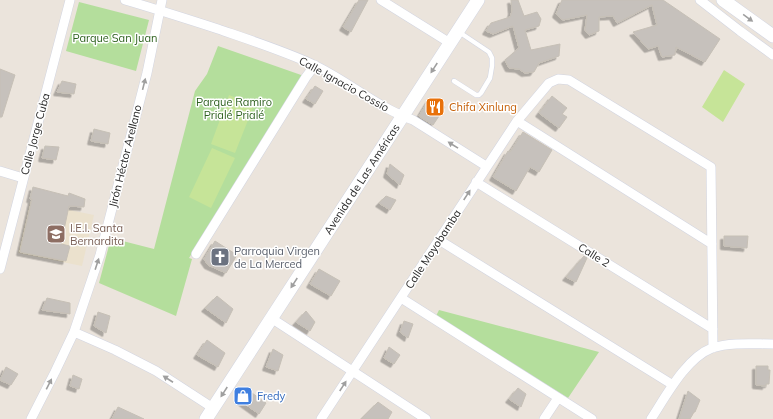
<svg xmlns="http://www.w3.org/2000/svg" width="773" height="419" font-family="Mulish,sans-serif">
  <style>
    .education { fill: #ebe1cd }
    .green { fill: #b4de9c }
    .pitch { fill: #c6e498 }
    .building { fill: #c6c1bc; stroke: #c6c0b6; filter: url(#shadow) }
    .lines { fill: none; stroke-linecap: round; stroke-linejoin: round }
    .lane-casing { stroke: #d2d5e1; stroke-width: 5.5 }
    .street-casing { stroke: #d2d5e1; stroke-width: 10 }
    .secondary-casing { stroke: #d2d5e1; stroke-width: 14 }
    .lane { stroke: #fff; stroke-width: 4.5 }
    .street { stroke: #fff; stroke-width: 9 }
    .secondary { stroke: #fff; stroke-width: 13 }
    .oneway { fill: #9f9f9f }
    .labels { text-anchor: middle; stroke-width: 3; stroke-linejoin: round; paint-order: stroke }
    .park-label { font-size: 11px; fill: #2e611f; stroke: #fff }
    .street-label { font-size: 11px; fill: #292929; stroke: #fff }
    .food-label { font-size: 11px; fill: #c56008; stroke: #fff; text-anchor: start }
    .education-label { font-size: 11px; fill: #785e54; stroke: #fff; text-anchor: start }
    .worship-label { font-size: 11px; fill: #5b616d; stroke: #fff; text-anchor: start }
    .shop-label { font-size: 11px; fill: #366cbe; stroke: #fff; text-anchor: start }
  </style>
  <defs>
    <filter id="shadow"><feDropShadow dx="-3.5" dy="3.5" stdDeviation="0" flood-color="#0004"/></filter>
  </defs>
  <rect width="100%" height="100%" fill="#ebe4dc"/>
  <path class="education" d="M30,202L94,215L82,266L18,253Z"/>
  <path class="green" d="M79,2L149,20L136,71L66,51Z
    M218,46L304,76L189,258L192,259L176,316L99,283L111,238L154,249L195,91L207,74Z
    M439,310L599,352L568,398L436,316Z"/>
  <path class="pitch" d="M724,70L745,84L723,122L702,107Z
    M229,95L254,105L235,153L211,144Z
    M212,148L235,158L211,208L189,197Z"/>
  <path class="building" d="M359,0H368L351,32L343,27Z
    M511,0H518L524,16L537,12L541,19L539,26L525,30L531,50L560,44L559,56L539,63L534,72L525,73L519,69L509,68L505,60L519,48L513,26L493,34L486,31L491,23L510,17L512,11Z
    M562,0H663L720,39L705,62L676,47L675,55L662,57L658,46L648,49L633,32L657,25L652,5L617,23L613,16L599,17V31L589,35L585,30L587,15L563,20L556,14Z
    M0,69L15,75L2,117H0Z
    M62,81L76,84L74,94L57,92Z
    M315,86L323,91L315,104L306,99Z
    M552,96L567,108L562,114L567,117L559,128L539,113Z
    M430,98L445,107L433,125L419,116Z
    M94,129L110,133L108,144L91,141Z
    M523,132L552,150L539,172L530,167L516,191L493,177L508,151L510,152Z
    M45,146L59,147L56,160L42,158Z
    M390,164L404,175L400,185L387,174Z
    M33,187L68,196L69,193L85,199L84,207L69,206L61,244L70,246L66,261L20,252L32,199H30Z
    M386,196L396,200L390,210L379,203Z
    M724,236H748L747,248L724,246Z
    M215,241L237,255L226,273L208,265L204,259Z
    M584,256L587,258L576,282L566,277Z
    M319,269L340,281L331,296L310,284Z
    M217,296L233,309L226,323L205,308Z
    M47,298L70,303V314L42,310Z
    M306,311L315,322L310,331L296,322Z
    M98,312L110,316L106,333L94,326Z
    M404,321L413,324L408,338L400,332Z
    M207,340L225,353L218,367L197,355Z
    M389,347L400,355L394,364L384,358Z
    M273,349L283,355L278,371L266,367Z
    M756,366H768V370H770L769,384H766V386L756,385Z
    M6,367L18,374L11,385L0,380Z
    M73,375L82,379L79,389L70,386Z
    M245,388L266,403L259,414L238,399Z
    M518,388L526,394L521,407L509,399Z
    M688,391L700,400L695,412H694L690,419H679Z
    M378,402L392,412L388,419H361Z
    M118,407L144,419H112Z"/>
  <g class="lines">
    <g class="lane-casing">
      <path id="lane" d="M454,81L476,95H479L481,93L490,78L492,66V58L489,52L459,32"/>
    </g>
    <g class="street-casing">
      <path id="street" d="M125,0C156,9 187,19 218,29C250,40 281,50 312,64C347,80 376,107 413,120L486,166
        M381,0L450,43
        M700,0L740,31L773,55
        M517,121L712,244
        M0,171L23,178
        M476,182L713,329
        M439,240L673,385
        M196,254L306,77L315,65
        M0,269L70,0
        M401,298L592,419
        M271,318L426,419
        M74,332L115,350L156,371L213,408
        M31,419L55,372L74,332L100,255L147,73L162,0
        M321,419L517,121L549,83L558,79L569,80L711,167L713,348
        M544,419L558,398
        M651,419C666,396 686,358 712,348C731,342 753,344 773,344"/>
    </g>
    <g class="secondary-casing">
      <g id="secondary">
        <path d="M723,0L773,36"/>
        <path id="s1" d="M206,419L478,0"/>
      </g>
    </g>
    <use href="#lane" class="lane"/>
    <use href="#street" class="street"/>
    <use href="#secondary" class="secondary"/>
  </g>
  <defs><path id="oneway-solid" d="M-6-.8H1V-3.2L6.5 0L1 3.2V.8H-6Z"/></defs>
  <g class="oneway">
    <use href="#oneway-solid" transform="translate(748 18) rotate(36)"/>
    <use href="#oneway-solid" transform="translate(434 68) rotate(123)"/>
    <use href="#oneway-solid" transform="translate(144 84) rotate(-76)"/>
    <use href="#oneway-solid" transform="translate(453 145) rotate(-148)"/>
    <use href="#oneway-solid" transform="translate(467 195) rotate(-57)"/>
    <use href="#oneway-solid" transform="translate(97 264) rotate(-72)"/>
    <use href="#oneway-solid" transform="translate(294 283) rotate(123)"/>
    <use href="#oneway-solid" transform="translate(168 379) rotate(-147)"/>
    <use href="#oneway-solid" transform="translate(49 384) rotate(-63)"/>
    <use href="#oneway-solid" transform="translate(343 386) rotate(-57)"/>
    <use href="#oneway-solid" transform="translate(224 392) rotate(123)"/>
  </g>
  <defs>
    <g id="restaurant-square" transform="scale(1)"><rect x="-9" y="-9" width="18" height="18" rx="4" fill="#e8710a" stroke="#fff"/><path d="M-5-6h1v4h1v-4h1v4h1v-4h1v5L-1.5 .5V6h-2V.5L-5-1ZM5-6V6H3V1.5H1.5Q1.5-4 5-6Z" fill="#fff"/></g>
    <g id="school-square" transform="scale(1)"><rect x="-9" y="-9" width="18" height="18" rx="4" fill="#8d6e63" stroke="#fff"/><path d="M0-5L7-2L0 1L-7-2ZM-4 1L0 2.5L4 1V4Q0 6-4 4Z" fill="#fff"/></g>
    <g id="church-square" transform="scale(1)"><rect x="-9" y="-9" width="18" height="18" rx="4" fill="#6b7280" stroke="#fff"/><path d="M-1.2-6h2.4v3.5h3.3v2.4h-3.3V6h-2.4V-.1h-3.3v-2.4h3.3Z" fill="#fff"/></g>
    <g id="shop-square" transform="scale(1)"><rect x="-9" y="-9" width="18" height="18" rx="4" fill="#3f7fe0" stroke="#fff"/><path d="M-5-2.5h2.3a2.7 3.5 0 0 1 5.4 0H5L5.5 6h-11ZM-1.5-2.5h3a1.5 2.3 0 0 0-3 0Z" fill="#fff"/></g>
  </defs>
  <g fill-rule="evenodd">
    <use href="#restaurant-square" x="435" y="107"/>
    <use href="#school-square" x="56" y="234"/>
    <use href="#church-square" x="220" y="257"/>
    <use href="#shop-square" x="243" y="396"/>
  </g>
  <g class="labels">
    <g class="park-label">
      <text x="115" y="42">Parque San Juan</text>
      <text x="234" y="106">Parque Ramiro<tspan x="234" dy="13">Prialé Prialé</tspan></text>
    </g>
    <g class="street-label">
      <text transform="translate(344 84) rotate(29)" y="4">Calle Ignacio Cossío</text>
      <text transform="translate(35 134) rotate(-75)" y="4">Calle Jorge Cuba</text>
      <text transform="translate(125 156) rotate(-76)" y="4">Jirón Héctor Arellano</text>
      <text dy="4" stroke="none"><textPath href="#s1" startOffset="286">Avenida de Las Américas</textPath></text>
      <text transform="translate(433 249) rotate(-57)" y="4">Calle Moyobamba</text>
      <text transform="translate(594 255) rotate(32)" y="4">Calle 2</text>
    </g>
    <g class="food-label">
      <text x="449" y="111">Chifa Xinlung</text>
    </g>
    <g class="education-label">
      <text x="70" y="232">I.E.I. Santa<tspan x="70" dy="13">Bernardita</tspan></text>
    </g>
    <g class="worship-label">
      <text x="234" y="255">Parroquia Virgen<tspan x="234" dy="13">de La Merced</tspan></text>
    </g>
    <g class="shop-label">
      <text x="257" y="400">Fredy</text>
    </g>
  </g>
</svg>
